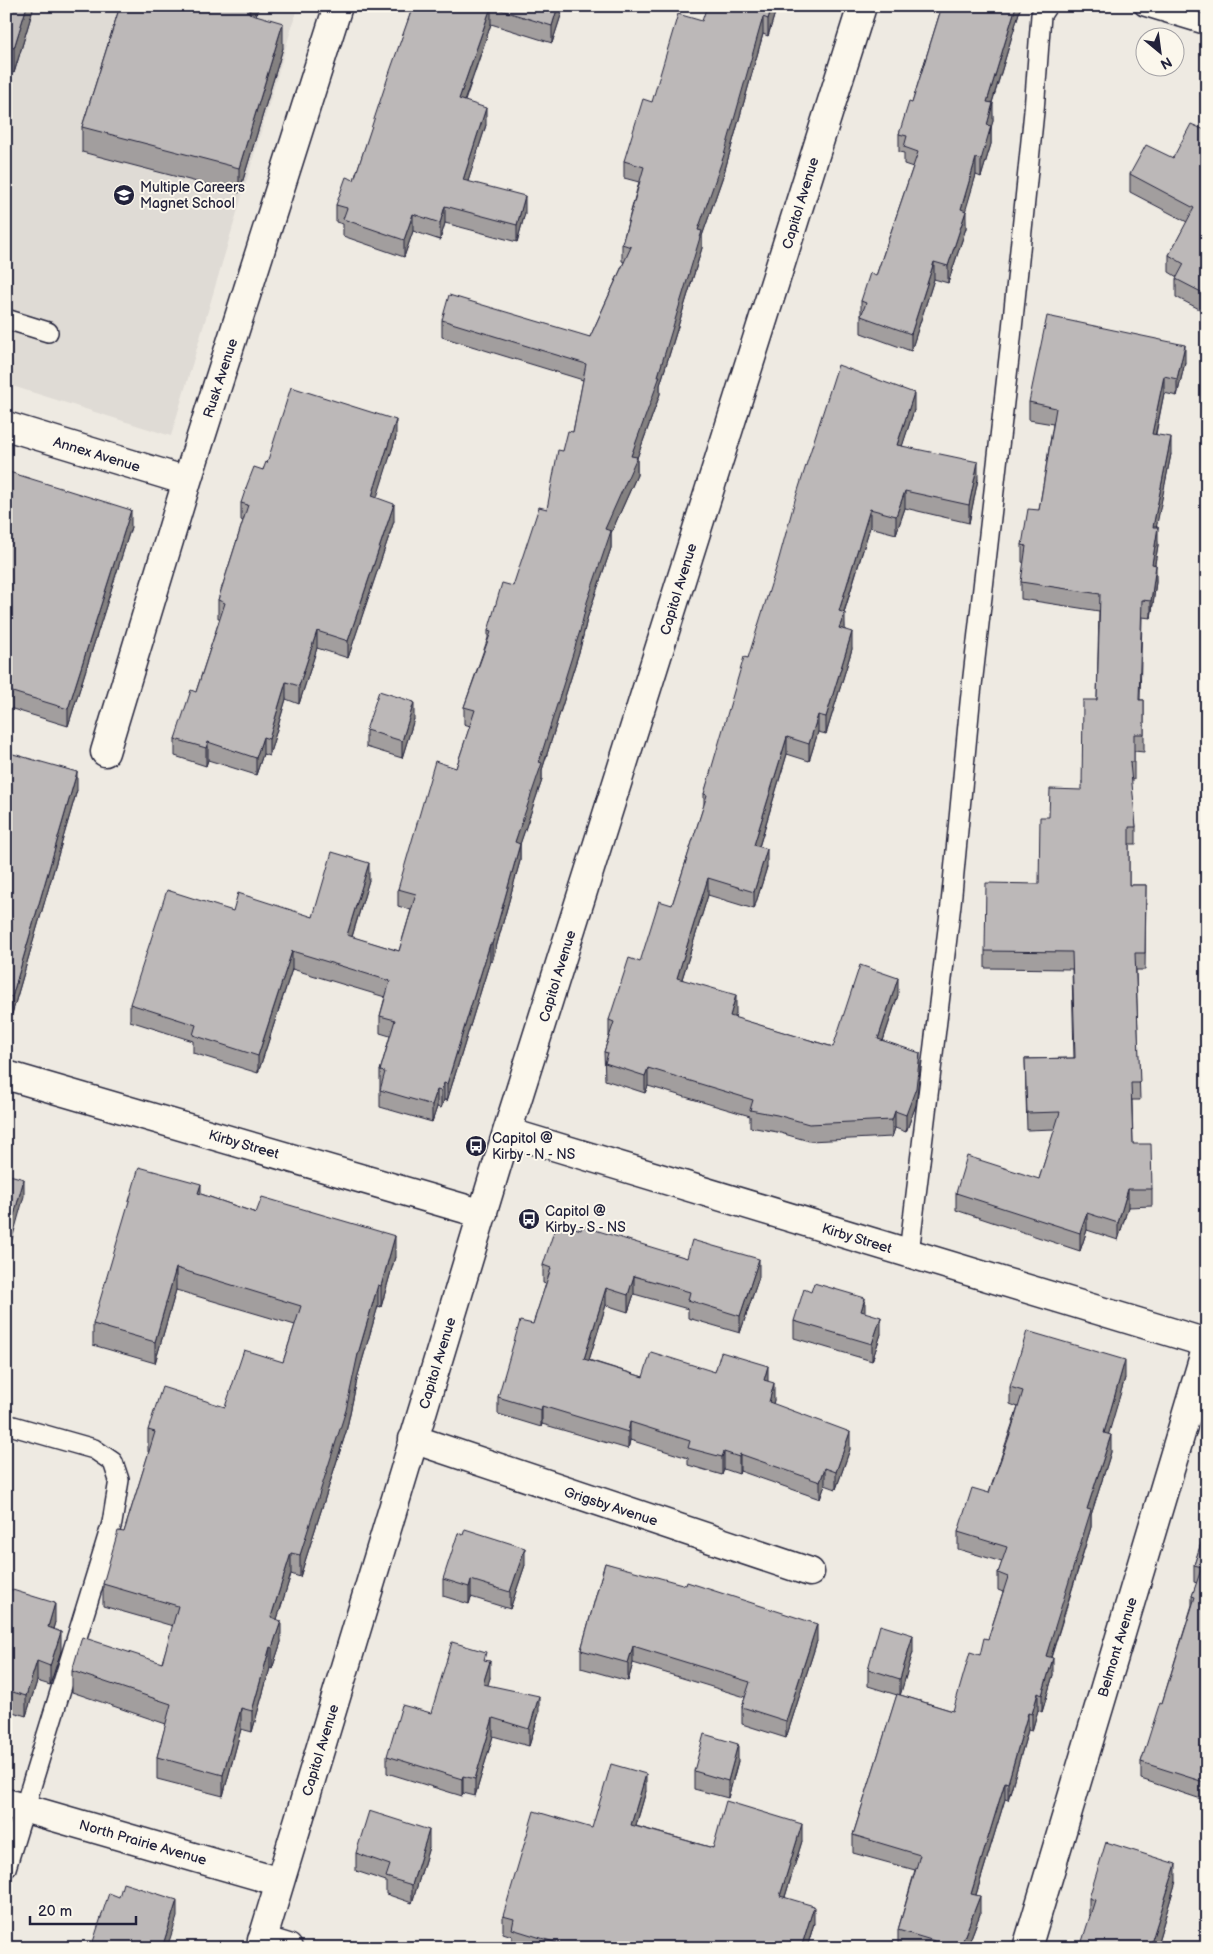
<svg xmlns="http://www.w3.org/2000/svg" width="1213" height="1954" font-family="'Balsamiq Sans',sans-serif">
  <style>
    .built { fill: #dfdbd5 }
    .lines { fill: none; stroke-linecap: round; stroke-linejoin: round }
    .service-casing { stroke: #22223b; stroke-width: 22 }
    .minor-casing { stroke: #22223b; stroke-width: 31 }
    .service { stroke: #fbf7ec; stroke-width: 19 }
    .minor { stroke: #fbf7ec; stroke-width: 28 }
    .wall { fill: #a29e9e; stroke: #22223b }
    .shaded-wall { fill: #848181; stroke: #22223b }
    .building { fill: #bcb8b8; stroke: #22223b }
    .labels { text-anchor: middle; stroke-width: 4; stroke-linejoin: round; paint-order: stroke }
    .poi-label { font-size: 14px; fill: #22223b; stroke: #fbf7ec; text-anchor: start }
    .street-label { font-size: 14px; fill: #22223b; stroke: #fbf7ec }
  </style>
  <rect width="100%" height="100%" fill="#eeeae2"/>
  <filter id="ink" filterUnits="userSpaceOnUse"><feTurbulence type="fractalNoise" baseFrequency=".02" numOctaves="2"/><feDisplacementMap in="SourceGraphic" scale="10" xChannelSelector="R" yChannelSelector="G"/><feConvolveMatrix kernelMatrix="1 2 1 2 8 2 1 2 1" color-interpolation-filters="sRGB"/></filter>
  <g filter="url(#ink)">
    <path class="built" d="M6,6H298L171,436L6,384Z"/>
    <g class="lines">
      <g class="service-casing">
        <path id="service" d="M1144,6L1207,25
          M6,319L48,332
          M909,1253L951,904L970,703L1010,349L1034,111L1041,15L1047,6
          M6,1424L94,1449L113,1462L119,1480L112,1523L6,1868"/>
      </g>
      <g class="minor-casing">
        <path id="minor" d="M6,426L187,481
          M105,752L187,481L338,6
          M6,1075L483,1214
          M507,1132L1207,1343
          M413,1439L810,1572
          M6,1803L280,1882
          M262,1940L288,1948
          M260,1948L507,1132L862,6
          M1027,1948L1207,1346"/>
      </g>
      <use href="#service" class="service"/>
      <use href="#minor" class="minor"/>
    </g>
    <path class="wall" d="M6,6H34L14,73L6,70Z
      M120,6H259L256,15L283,48L239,193L82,152V127Z
      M413,6H564L552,43L491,24L465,101L486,125L468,181L525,213L517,242L445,223L440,240L413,231L404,257L343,236V224L336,222V205L354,180Z
      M777,6L768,36L763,34L724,173L702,236V248L660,385V394L637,458V475L611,533V548L587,619L580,649L542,770V780L520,844V861L492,962L490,961L447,1101L444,1100L441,1108L437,1107L432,1122L380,1107V1071L390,1036L380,1033V1016L385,997L292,969L258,1073L193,1053V1041L130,1021V1004L233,911L313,917L369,880L352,937L399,951L411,910L398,906V889L456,768L470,726L464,724V707L488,638V631L513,586L547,509L563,451L573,432L583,380L442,337V320L590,337L624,262L622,261V244L639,182L624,178V161L652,102L702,21Z
      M942,6H1021L992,103L993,121L991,126V144L981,177L976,175L965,210L966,228L948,283L934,279L911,351L861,333V301L876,276L913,167L904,164V153L899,152V134L912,103Z
      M1207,131V313L1176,297V279L1177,277L1169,272V255L1187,222L1130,192V174L1173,158Z
      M1185,362L1177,396L1164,393L1156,434L1171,454L1156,527L1158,545L1155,564L1156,582L1151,618L1142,617L1140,700H1144V752L1134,751V780H1131L1136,827V844H1129V885H1146L1145,970H1136L1140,1100H1132L1133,1144L1152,1189V1206L1128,1207L1118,1240L1087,1230L1080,1251L956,1210V1193L1039,1179L1055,1129L1027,1130L1025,1059L1074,1058L1072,969L985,968V951L1039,884L1049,817L1082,790L1097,700L1099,611L1021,599V582L1024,563L1022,562V545L1039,510L1053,424L1029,420V402Z
      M914,410L902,446L978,479L969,523L905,508L896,534L870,527L844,613L845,630L852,649L826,734L818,732L809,761L787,754L759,847L767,867L754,909L708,895L682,979L736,1013L735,1018L833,1047L898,995L883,1041L920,1070L916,1105L906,1132L895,1128L892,1137L809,1141L777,1132L750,1127V1116L648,1086L645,1093L605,1080L604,1052L609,1036V1020L672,905L704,805V794L748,658Z
      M396,437L376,498L394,521L348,658L317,648L299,704L286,699L269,756L263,754L256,775L208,760L206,766L175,756V739L196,692L220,618H218V600L243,521L241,520V503L267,463Z
      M6,471L131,527L68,726L6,707Z
      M414,719L402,758L366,747V730Z
      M6,752L77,790L12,1014L6,1012Z
      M201,1194L256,1213L395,1257L381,1307L378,1306L358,1375L346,1432L300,1577L291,1574L277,1619L281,1642L272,1669L270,1668L252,1732L241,1729L223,1796L157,1779V1757L166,1724L72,1692V1671L162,1663L173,1626L103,1606V1584L124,1532L149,1452H148V1430L225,1407L283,1362L295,1325L176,1290L155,1363L93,1345V1324Z
      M581,1230L759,1277L740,1333L688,1318V1309L634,1294L628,1312L606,1305L589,1360L643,1377L715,1372L768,1381L774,1400L773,1404L850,1449L836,1489L825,1485L820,1499L740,1471L739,1474L724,1469L722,1475L688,1465V1458L630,1440L628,1449L542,1424L541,1427L498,1414V1397L533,1324L546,1284L543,1283V1265Z
      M865,1312L881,1334L872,1361L794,1338V1321Z
      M1125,1378L1108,1434L1111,1452L1091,1515V1527L1082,1557L1051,1658L1053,1675L1042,1712L1038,1710L1032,1731L1028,1730L1008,1800L1005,1799L976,1895L980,1914L967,1948L898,1947V1930L915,1870L853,1853V1835L897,1695L868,1686V1669L913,1652L900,1695L953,1711L988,1639L1003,1592L998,1590V1573L1002,1562L958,1549V1532L989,1493L1018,1407L1010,1404V1387Z
      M1207,1525V1801L1141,1779V1762L1162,1703L1192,1605V1596L1197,1583L1194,1582V1565Z
      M605,1563L817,1641L786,1738L742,1724V1707L745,1697L633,1663L628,1681L581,1668V1650Z
      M525,1565L510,1609L471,1597L469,1604L443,1596V1579Z
      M6,1588L55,1622L53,1629L61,1651L50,1685L37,1681L26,1716L6,1710Z
      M486,1660L490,1678L487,1685L539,1713L529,1746L493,1736L475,1796L463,1793L462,1796L387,1773V1756Z
      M738,1761L728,1798L694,1789V1771Z
      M646,1791L636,1826L713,1848L802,1841L785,1897L814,1923L807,1948H517L512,1946V1936L503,1933V1916L592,1828Z
      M429,1847L412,1903L386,1894V1881L356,1871V1853Z
      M1176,1881L1156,1948L1089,1915V1898Z"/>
    <path class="shaded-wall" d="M27,6H34L14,73V48Z
      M251,6H259L249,38V13Z
      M558,6H564L552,43V26Z
      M772,6H777L768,36V19Z
      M1016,6H1021L987,119V102Z
      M491,7V24L459,116V99Z
      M763,17V34L724,173L702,236V248L660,385V394L637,458V475L611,533V548L587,619L580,649L542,770V780L515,859V842L539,762L605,529L631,456L658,376L698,230Z
      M283,23V48L239,193V168Z
      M993,103V121L989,135L991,126V144L981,177V160L987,125Z
      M486,108V125L463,197V180Z
      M976,158V175L961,226V209Z
      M525,196V213L517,242V225Z
      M445,206V223L440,240V223Z
      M966,211V228L948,283V266Z
      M413,214V231L404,257V240Z
      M934,262V279L911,351V334Z
      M1185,345V362L1177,396V379Z
      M1164,376V393L1152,451V434Z
      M914,393V410L897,462V445Z
      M396,420V437L372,513V496Z
      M1171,437V454L1153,544V527Z
      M978,462V479L969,523V505Z
      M905,491V508L896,534V516Z
      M394,504V521L348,658V641Z
      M870,509V527L839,628V611Z
      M131,510V527L68,726V709Z
      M1158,527V545L1152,581V564Z
      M1156,565V582L1151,618V601Z
      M845,613V630L839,628Z
      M317,631V648L299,704V686Z
      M852,632V649L826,734V717Z
      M286,682V699L269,756V739Z
      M414,702V719L402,758V741Z
      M818,715V732L809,761V744Z
      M263,737V754L256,775V758Z
      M787,737V754L754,863V845Z
      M208,742V760L206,766V748Z
      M77,772V790L12,1014V997Z
      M520,844V861L492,962V944Z
      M767,849V867L754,909V892Z
      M369,863V880L347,953V935Z
      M708,878V895L677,995V978Z
      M490,944V961L447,1101V1084Z
      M292,951V969L258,1073V1056Z
      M898,978V995L878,1056V1039Z
      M736,995V1013L730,1033V1016Z
      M920,1053V1070L916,1105L906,1132V1115Z
      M648,1068V1086L645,1093V1076Z
      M444,1083V1100L441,1108V1091Z
      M437,1090V1107L432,1122V1105Z
      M895,1111V1128L892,1137V1120Z
      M24,1179V1196L6,1261V1244Z
      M201,1184V1206L198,1193Z
      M1128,1189V1207L1118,1240V1223Z
      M1087,1213V1230L1080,1251V1233Z
      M395,1236V1257L381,1307V1286Z
      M759,1259V1277L740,1333V1316Z
      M176,1268V1290L155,1363V1342Z
      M634,1276V1294L628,1312V1295Z
      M378,1285V1306L358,1375L346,1432L300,1577V1555Z
      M606,1288V1305L584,1376V1359Z
      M865,1298V1315L861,1311Z
      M881,1317V1334L872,1361V1344Z
      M1125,1360V1378L1104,1450V1433Z
      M768,1366V1383L764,1380Z
      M774,1383V1400L769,1419V1402Z
      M542,1406V1424L541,1427V1410Z
      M630,1422V1440L628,1449V1432Z
      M850,1432V1449L836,1489V1472Z
      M1111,1435V1452L1091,1515V1527L1046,1673V1656L1087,1509Z
      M724,1452V1469L722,1475V1457Z
      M740,1454V1471L739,1474V1457Z
      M825,1468V1485L820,1499V1482Z
      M525,1548V1565L510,1609V1592Z
      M291,1553V1574L271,1639V1617Z
      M471,1580V1597L469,1604V1587Z
      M55,1603V1622L48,1647V1627Z
      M281,1621V1642L272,1669V1648Z
      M817,1624V1641L786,1738V1721Z
      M61,1632V1651L50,1685V1666Z
      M913,1635V1652L900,1696V1679Z
      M633,1646V1663L628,1681V1663Z
      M270,1647V1668L252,1732V1711Z
      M1053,1658V1675L1042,1712V1695Z
      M37,1661V1681L26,1716V1696Z
      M490,1661V1678L483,1702V1684Z
      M1038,1693V1710L1032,1731V1714Z
      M539,1696V1713L529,1746V1729Z
      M241,1708V1729L223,1796V1775Z
      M1028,1713V1730L1008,1800V1783Z
      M493,1718V1736L475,1796V1779Z
      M738,1744V1761L728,1798V1781Z
      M646,1774V1791L631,1842V1825Z
      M463,1776V1793L462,1796V1779Z
      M1005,1782V1799L971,1911V1894Z
      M802,1824V1841L780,1913V1896Z
      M429,1830V1847L412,1903V1885Z
      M1176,1864V1881L1156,1948H1151V1943Z
      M980,1896V1914L967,1948H960Z
      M177,1900V1917L167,1948H162Z
      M814,1906V1923L807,1948H801Z"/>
    <path class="building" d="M6,6H27L14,48L6,45Z
      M120,6H251L249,13L283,23L239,168L82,127Z
      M413,6H558L552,26L491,7L459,99L486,108L463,180L525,196L517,225L445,206L440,223L413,214L404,240L343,219L347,208L336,205L346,177L354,180L389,74Z
      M707,6H772L768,19L763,17L724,155L698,230L702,231L658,376H660L631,456L637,457L605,529L611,531L587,602L580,631L539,762L542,763L515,842L520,844L492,944H490L447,1084L444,1083L441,1091L437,1090L432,1105L380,1090L385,1072L380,1071L395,1020L380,1016L390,981L292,951L258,1056L193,1035L196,1025L130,1004L167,890L233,911L238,893L313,917L332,852L369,863L347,935L399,951L416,894L398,889L435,761L456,768L475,710L464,707L491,632L488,631L502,583L513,586L539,507L547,509L558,450L563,451L568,431L573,432L586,364L442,320L449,295L590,337L631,247L622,244L644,167L624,161L643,99L652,102L678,14L702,21Z
      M942,6H1016L987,102L993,103L987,125L991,126L981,160L976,158L961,209L966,211L948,266L934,262L911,334L861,316L866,303L861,301L870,273L876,276L918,152L904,147L907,136L899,134L909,102L912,103Z
      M1191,124L1207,131V295L1176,279L1184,264L1169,255L1194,208L1130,174L1146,145L1173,158Z
      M1047,316L1185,345L1177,379L1164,376L1152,434L1171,437L1153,527H1158L1152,564L1156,565L1151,601L1142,600L1139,700H1144V734H1134V762H1130L1136,827H1129V885H1146L1145,953H1135L1140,1083H1131L1133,1144H1151L1152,1189H1128L1118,1223L1087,1213L1080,1233L956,1193L967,1156L1039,1179L1060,1112L1027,1113L1025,1059L1075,1058L1072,952L985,951L986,883L1039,884L1040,817H1049L1050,789L1082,790L1083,700H1097L1100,594L1021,582L1026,546L1022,545L1028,509L1039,510L1056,408L1029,402Z
      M838,365L914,393L897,445L978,462L969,505L905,491L896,516L870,509L839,611L845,613L839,628L852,632L826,717L818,715L809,744L787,737L754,845L767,849L754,892L708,878L677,978L736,995L730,1016L833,1047L860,965L898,978L878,1039L920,1053L916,1088L906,1115L895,1111L892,1120L809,1124L777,1115L750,1110L753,1100L648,1068L645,1076L605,1063L608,1053L604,1052L614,1022L609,1020L629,958L640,962L659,901L672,905L707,795L704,794L744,657L748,658L778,562L795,500Z
      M291,387L396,420L372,496L394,504L348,641L317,631L299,686L286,682L269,739L263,737L256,758L208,742L206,748L175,739L191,690L196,692L225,603L218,600L248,505L241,503L247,485L254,467L263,470L266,462L267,463Z
      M6,471L131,510L68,709L6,690Z
      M379,691L414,702L402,741L366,730Z
      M6,752L77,772L12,997L6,995Z
      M139,1167L201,1184L198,1193L256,1213L262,1197L395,1236L381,1286L378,1285L358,1354L346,1410L300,1555L291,1553L271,1617L281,1621L272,1648L270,1647L252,1711L241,1708L223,1775L157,1757L171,1704L72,1671L82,1637L162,1663L178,1606L103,1584L118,1531L124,1532L155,1432L148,1430L162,1387L225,1407L244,1350L283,1362L301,1306L176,1268L155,1342L93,1324Z
      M6,1174L24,1179L6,1244Z
      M557,1222L581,1230L582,1226L687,1258L692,1240L759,1259L740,1316L688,1300L690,1292L634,1276L628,1295L606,1288L584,1359L643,1377L651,1352L715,1372L721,1352L768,1366L764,1380L774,1383L769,1402L850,1432L836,1472L825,1468L820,1482L740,1454L739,1457L724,1452L722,1457L688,1448L690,1441L630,1422L628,1432L542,1406L541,1410L498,1397L520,1321L533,1324L551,1268L543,1265Z
      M814,1283L865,1298L861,1311L881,1317L872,1344L794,1321L804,1289L811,1292Z
      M1027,1331L1125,1360L1104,1433L1111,1435L1087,1509L1091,1510L1082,1539L1046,1656L1053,1658L1042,1695L1038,1693L1032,1714L1028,1713L1008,1783L1005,1782L971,1894L980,1896L960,1948H958L898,1930L920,1855L853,1835L897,1694L953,1711L970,1652L980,1655L984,1638L988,1639L1008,1577L998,1573L1007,1547L958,1532L972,1488L989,1493L1010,1434L1023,1391L1010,1387Z
      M1207,1525V1783L1141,1762L1160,1702L1162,1703L1195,1597L1192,1596L1202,1567L1194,1565Z
      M465,1529L525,1548L510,1592L471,1580L469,1587L443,1579L458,1533L463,1535Z
      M605,1563L686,1585L687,1582L817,1624L786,1721L742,1707L750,1682L633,1646L628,1663L581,1650Z
      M6,1588L55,1603L48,1627L61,1632L50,1666L37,1661L26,1696L6,1690Z
      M880,1625L913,1635L900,1679L868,1669Z
      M452,1642L486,1652L484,1660L490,1661L483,1684L539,1696L529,1729L493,1718L475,1779L463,1776L462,1779L387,1756L402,1705L431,1713Z
      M704,1734L738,1744L728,1781L694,1771Z
      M611,1764L646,1774L631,1825L713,1848L726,1801L802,1824L780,1896L814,1906L801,1948H651L629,1942L627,1948H569L570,1947L512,1929L514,1919L503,1916L534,1811L592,1828Z
      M369,1811L429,1830L412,1885L386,1877L390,1865L356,1853Z
      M1106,1842L1176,1864L1151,1943L1156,1945L1155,1948H1080L1095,1900L1089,1898Z
      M123,1883L177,1900L162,1948H91L109,1893L119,1897Z"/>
  </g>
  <defs>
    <g id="school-disc" transform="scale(1.125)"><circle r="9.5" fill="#22223b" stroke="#fbf7ec"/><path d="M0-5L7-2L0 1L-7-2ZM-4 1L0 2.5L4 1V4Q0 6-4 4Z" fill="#fff"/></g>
    <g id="bus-disc" transform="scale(1.125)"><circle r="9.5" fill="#22223b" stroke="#fbf7ec"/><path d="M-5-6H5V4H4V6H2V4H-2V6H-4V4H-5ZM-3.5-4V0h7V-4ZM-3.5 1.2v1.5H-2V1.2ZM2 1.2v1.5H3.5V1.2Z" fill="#fff"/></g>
  </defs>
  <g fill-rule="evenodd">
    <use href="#school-disc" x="124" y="195"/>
    <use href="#bus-disc" x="476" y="1146"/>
    <use href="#bus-disc" x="529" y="1219"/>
  </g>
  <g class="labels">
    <g class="poi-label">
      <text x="140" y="192">Multiple Careers<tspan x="140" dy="16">Magnet School</tspan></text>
      <text x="492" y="1143">Capitol @<tspan x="492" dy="16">Kirby - N - NS</tspan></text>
      <text x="545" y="1216">Capitol @<tspan x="545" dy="16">Kirby - S - NS</tspan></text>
    </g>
    <g class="street-label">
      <text transform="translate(800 203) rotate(-73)" y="5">Capitol Avenue</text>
      <text transform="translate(220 378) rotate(-72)" y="5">Rusk Avenue</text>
      <text transform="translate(97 454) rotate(17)" y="5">Annex Avenue</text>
      <text transform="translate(678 589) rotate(-73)" y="5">Capitol Avenue</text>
      <text transform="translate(557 976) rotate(-73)" y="5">Capitol Avenue</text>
      <text transform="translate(244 1144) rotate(16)" y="5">Kirby Street</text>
      <text transform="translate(857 1238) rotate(17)" y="5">Kirby Street</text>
      <text transform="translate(437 1363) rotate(-73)" y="5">Capitol Avenue</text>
      <text transform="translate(611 1506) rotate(18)" y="5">Grigsby Avenue</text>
      <text transform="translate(1117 1647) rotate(-73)" y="5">Belmont Avenue</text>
      <text transform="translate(320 1750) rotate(-73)" y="5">Capitol Avenue</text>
      <text transform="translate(143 1842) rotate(16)" y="5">North Prairie Avenue</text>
    </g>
  </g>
  <rect width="1213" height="1954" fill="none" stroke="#fbf7ec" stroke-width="25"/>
  <rect x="12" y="12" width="1188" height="1929" fill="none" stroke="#22223b" stroke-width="2" filter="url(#ink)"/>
  <g transform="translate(1160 52) rotate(151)"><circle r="24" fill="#fbf7ec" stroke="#a4a2a5"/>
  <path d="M0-4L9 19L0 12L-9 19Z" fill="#22223b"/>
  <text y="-8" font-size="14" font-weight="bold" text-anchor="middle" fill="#22223b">N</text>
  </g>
  <path d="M30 1916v8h106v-8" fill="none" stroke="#22223b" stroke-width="2.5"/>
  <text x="38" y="1916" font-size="15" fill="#22223b" stroke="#fbf7ec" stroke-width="4" paint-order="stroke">20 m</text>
</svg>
